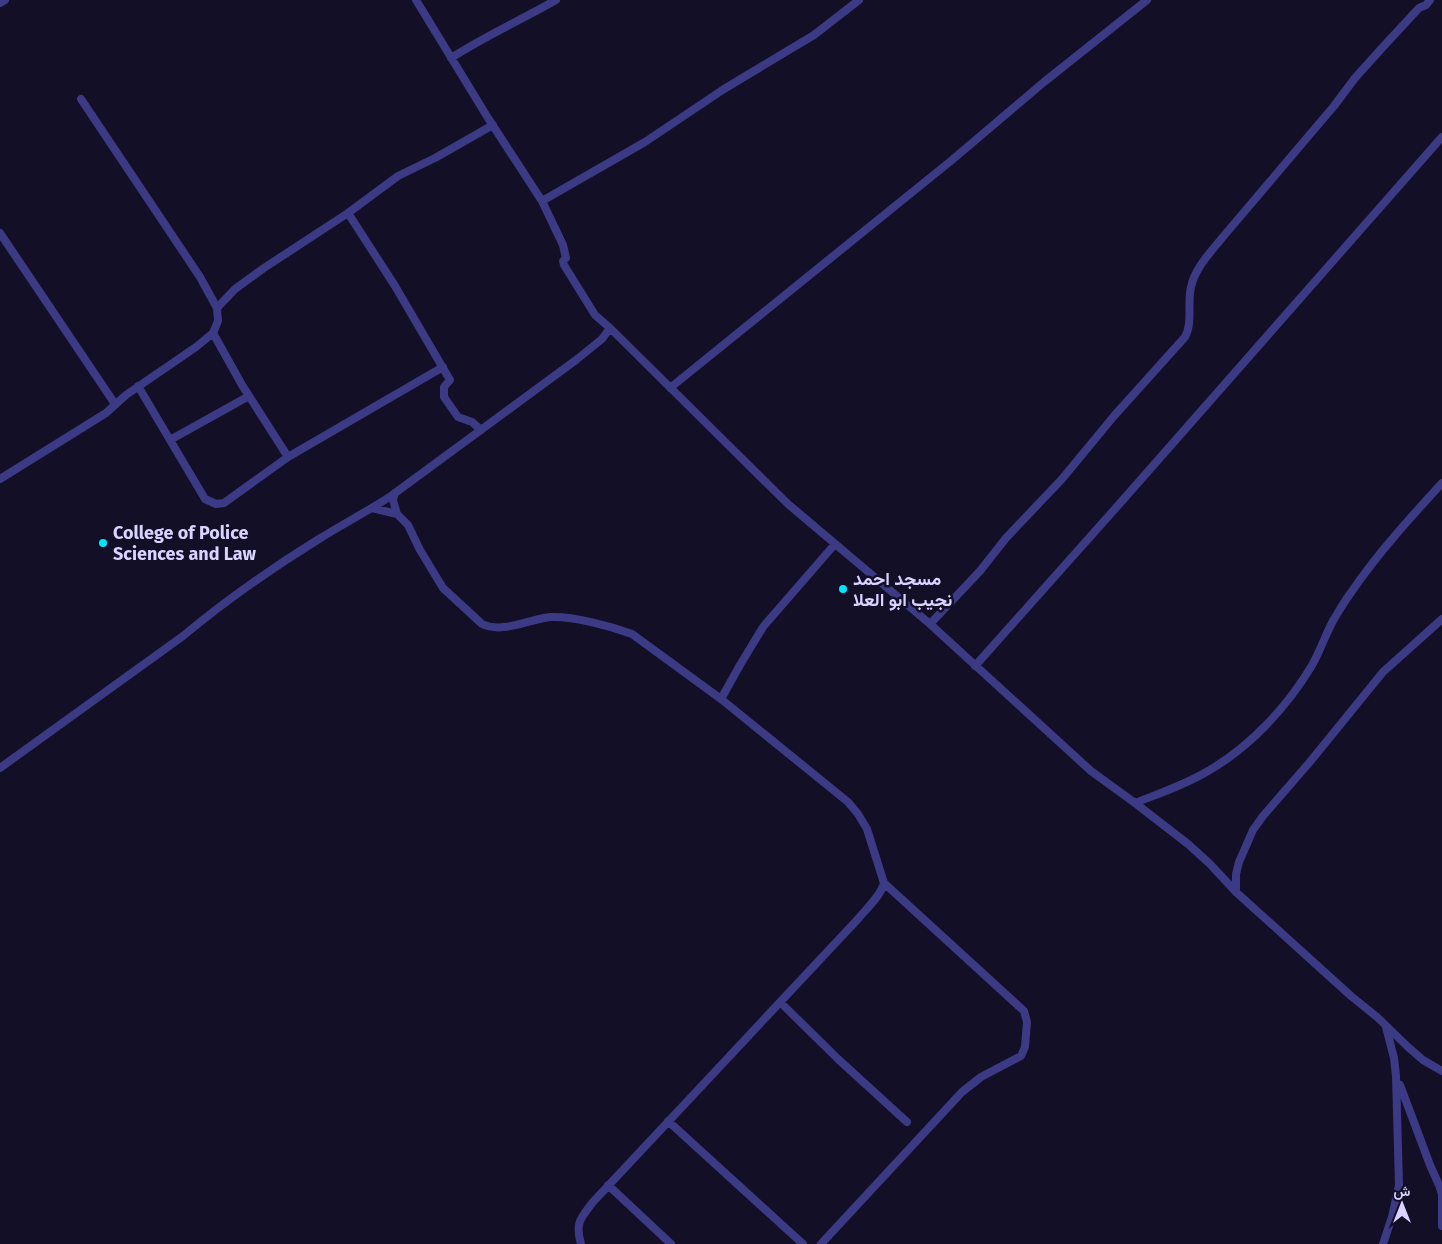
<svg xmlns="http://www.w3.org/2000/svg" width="1442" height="1244" font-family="'Fira Sans',Vazirmatn,sans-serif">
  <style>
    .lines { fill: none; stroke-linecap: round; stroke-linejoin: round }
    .minor { stroke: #3d3a85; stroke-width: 8 }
    .poi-dot { fill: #00e5ff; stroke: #130f26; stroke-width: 2 }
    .labels { text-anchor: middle; stroke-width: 5; stroke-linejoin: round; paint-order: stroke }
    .poi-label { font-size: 18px; font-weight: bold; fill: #d9d4ff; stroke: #130f26; text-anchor: start }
  </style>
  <rect width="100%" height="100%" fill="#130f26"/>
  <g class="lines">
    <path class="minor" d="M416,0L488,118L542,201L563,245L566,258L563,261L564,265L595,315L610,328L788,504L930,624L1091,771L1135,803L1188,844L1210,864L1236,892L1288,939L1351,996L1377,1017L1408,1047L1423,1060L1442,1071
      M0,3L5,0
      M451,58C485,36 521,20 556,0
      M542,201L645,142L724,89L814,35L859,0
      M348,213L395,286L450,380L444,387V397L458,417L472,422L481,430
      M0,233L115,404
      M217,308L235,289L264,268L348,213L398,176L435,158L493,125
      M213,333L242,385L288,457
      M138,386L205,499L216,504L224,503L288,457L443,367
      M670,388L952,160L1044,82L1147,0
      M170,440L249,396
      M0,479L106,413L126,395L196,347L213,333L218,321L217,308L200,277L81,99
      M395,493L393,500L397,514
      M372,508L397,514L408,525L420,550L443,588L482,624C503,634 529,619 551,617C573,616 610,626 632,634L721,699L848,802L858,814L867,829L884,883L1024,1011L1027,1022L1025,1047L1021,1056L981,1077L962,1092L821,1244
      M930,624L980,571L1006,538L1062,479L1114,416L1185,337C1193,323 1187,303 1191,287C1195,268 1210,253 1222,238L1334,106L1355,78L1382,48L1419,8L1426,5L1430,0
      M975,666L1122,501L1442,137
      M721,699L740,665L763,627L835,544
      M0,768L183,636C225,601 272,568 319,539C343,524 368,511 391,496L576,360L602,339L610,328
      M1135,803C1160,793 1185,785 1208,771C1250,747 1286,708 1311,667C1320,652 1325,635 1334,619C1339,611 1344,602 1350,594C1377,554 1410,518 1442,483
      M1236,892V874L1239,862L1253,830L1263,816L1309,763L1383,672L1442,619
      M780,1002L838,1059L907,1122
      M1400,1085L1430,1165L1439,1185L1442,1194V1226
      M668,1121L803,1244
      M608,1185L671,1244
      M581,1244C575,1223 580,1219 593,1202L857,920C865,910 881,896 884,883
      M1383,1244L1392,1217L1399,1185L1396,1076L1394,1058L1386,1027"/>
  </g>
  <g class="poi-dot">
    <circle cx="103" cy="543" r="5"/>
    <circle cx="843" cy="589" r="5"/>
  </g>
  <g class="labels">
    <g class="poi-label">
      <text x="113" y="539">College of Police<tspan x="113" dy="21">Sciences and Law</tspan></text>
      <text x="853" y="585">مسجد احمد<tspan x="853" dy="21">نجيب ابو العلا</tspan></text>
    </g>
  </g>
  <g transform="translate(1402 1204)" stroke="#130f26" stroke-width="4" paint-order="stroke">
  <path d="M0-4L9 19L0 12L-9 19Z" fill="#d9d4ff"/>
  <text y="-8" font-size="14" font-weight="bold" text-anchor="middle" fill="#d9d4ff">ش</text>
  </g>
</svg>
